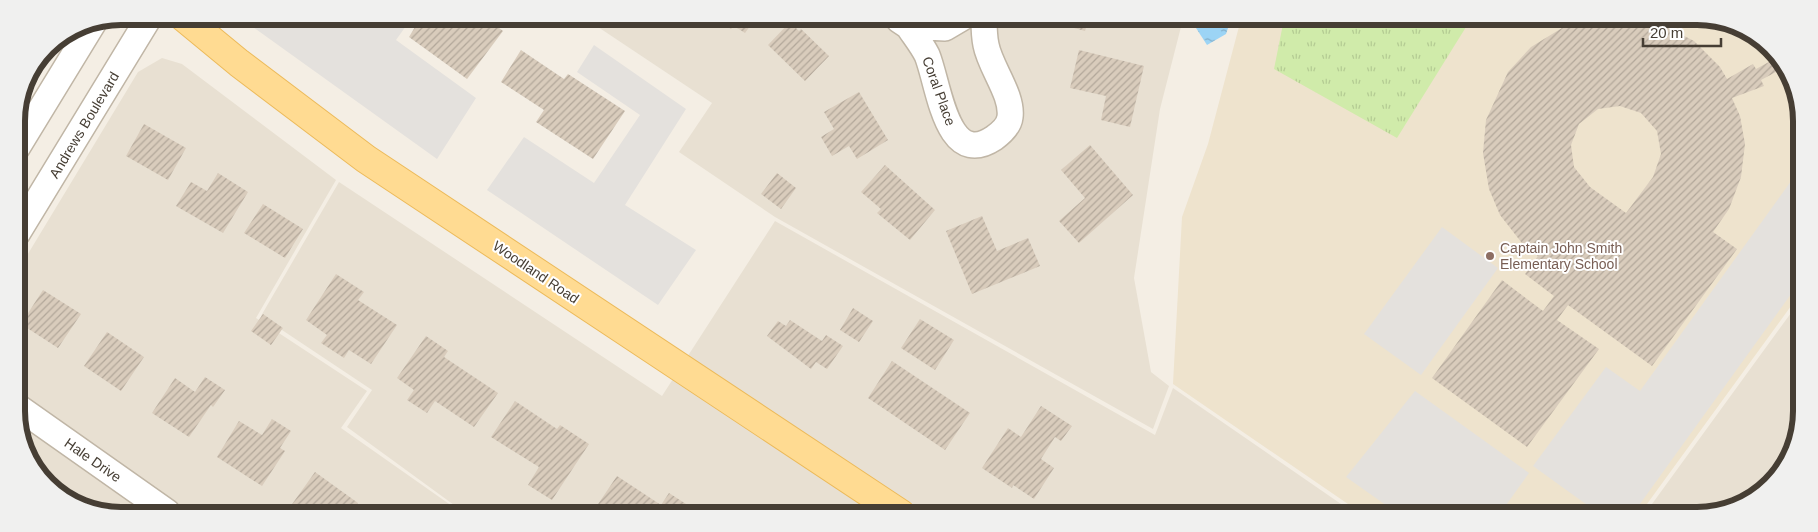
<svg xmlns="http://www.w3.org/2000/svg" width="1818" height="532" font-family="Helvetica,sans-serif">
  <style>
    .residential { fill: #e8e0d2 }
    .education { fill: #eee3cd }
    .park { fill: url(#park-tufts) }
    .parking { fill: #e4e1dd }
    .water { fill: url(#water-ripples) }
    .building { fill: url(#building-hatch); fill-rule: evenodd }
    .lines { fill: none; stroke-linecap: round; stroke-linejoin: round }
    .minor-casing { stroke: #c0b6a6; stroke-width: 28 }
    .major-casing { stroke: #ecba5a; stroke-width: 30 }
    .minor { stroke: #fff; stroke-width: 25 }
    .major { stroke: #ffdb92; stroke-width: 28 }
    .education-dot { fill: #8d6e63; stroke: #fff; stroke-width: 2 }
    .labels { text-anchor: middle; stroke-width: 4; stroke-linejoin: round; paint-order: stroke }
    .street-label { font-size: 14px; fill: #463e34; stroke: #fff }
    .education-label { font-size: 14px; fill: #785e54; stroke: #fff; text-anchor: start }
    .rim { fill: none; stroke: #463e34; stroke-width: 6 }
  </style>
  <defs>
    <pattern id="park-tufts" width="24" height="20" patternUnits="userSpaceOnUse" patternTransform="scale(1.25)"><rect width="24" height="20" fill="#d0ebaa"/><path d="M3 7l-1-3M5 7V3M7 7l1-3M15 17l-1-3M17 17v-4M19 17l1-3" fill="none" stroke="#b4cb93"/></pattern>
    <pattern id="water-ripples" width="26" height="14" patternUnits="userSpaceOnUse" patternTransform="scale(1.25)"><rect width="26" height="14" fill="#9cd4f5"/><path d="M2 4q2-2 4 0t4 0M15 11q2-2 4 0t4 0" fill="none" stroke="#81adc7"/></pattern>
    <pattern id="building-hatch" width="6" height="6" patternUnits="userSpaceOnUse" patternTransform="scale(1.25)"><rect width="6" height="6" fill="#d9ccbc"/><path d="M-1 1l2-2M0 6l6-6M5 7l2-2" fill="none" stroke="#b2a79a"/></pattern>
  </defs>
  <rect width="100%" height="100%" fill="#f4eee4"/>
  <path class="residential" d="M583,17L1183,19L1160,109L1134,278L1151,372L1169,386L1153,429L775,217L679,152L712,103Z
    M162,58L182,64L336,180L256,318L367,391L341,428L462,513L94,512L47,485L18,431L17,272L138,72Z
    M339,182L662,396L775,221L1155,435L1173,388L1357,515L465,513L347,427L372,390L261,316Z
    M1799,302L1798,438L1761,494L1703,516L1644,515Z"/>
  <path class="education" d="M1241,19L1724,20L1775,52L1800,101L1799,295L1639,515H1364L1173,384L1182,217L1208,144Z"/>
  <path class="park" d="M1284,19H1471L1397,138L1274,69Z"/>
  <path class="parking" d="M239,17H394L406,26L396,40L476,98L437,159Z
    M594,45L686,109L625,205L696,250L658,305L487,190L524,137L594,183L640,115L577,72Z
    M1799,170V283L1632,515H1601L1533,466L1606,367L1640,391Z
    M1442,227L1498,268L1421,375L1364,334Z
    M1415,391L1529,473L1499,515H1400L1346,477Z"/>
  <path class="water" d="M1199,19H1231L1226,34L1207,45L1196,28Z"/>
  <path class="building" d="M421,17H485L503,31L467,79L409,37Z
    M715,18H756L745,33L734,26L731,29Z
    M1054,18H1089L1085,31L1053,22Z
    M1590,19L1640,20L1665,26L1694,41L1720,67L1727,79L1753,64L1756,69L1778,57L1783,68L1761,80L1764,86L1732,98L1740,116L1745,144L1741,177L1729,209L1713,232L1737,249L1652,366L1568,305L1557,320L1599,349L1527,447L1432,378L1502,280L1543,311L1554,296L1525,274L1538,256L1525,247L1500,215L1489,189L1483,153L1486,120L1508,72L1531,47L1562,28ZM1620,106L1641,113L1657,131L1661,154L1653,177L1626,213L1590,187L1574,167L1571,145L1579,124L1598,109Z
    M1704,20H1724L1726,22L1722,30Z
    M790,22L799,31L801,29L829,56L805,81L768,45Z
    M521,50L564,79L568,74L625,111L593,159L536,122L544,110L501,82Z
    M1079,50L1144,66L1130,127L1101,120L1106,96L1070,88Z
    M859,92L888,140L857,159L849,146L832,156L821,137L834,129L824,112Z
    M144,124L186,148L168,180L126,156Z
    M1090,145L1133,195L1079,243L1059,221L1085,198L1061,170Z
    M885,165L935,210L910,240L877,213L881,209L861,192Z
    M218,173L248,192L223,233L176,206L191,182L207,191Z
    M777,173L796,188L781,209L761,194Z
    M263,204L303,229L285,258L244,233Z
    M982,216L997,251L1028,238L1040,266L972,294L946,231Z
    M336,274L364,292L358,300L397,325L371,364L349,350L344,358L321,343L327,335L306,320Z
    M43,290L81,314L58,348L21,324Z
    M853,308L873,321L859,342L840,330Z
    M263,314L283,328L271,345L251,331Z
    M920,319L954,340L935,370L901,348Z
    M790,320L822,341L826,335L843,346L827,369L816,362L811,369L767,336L778,321L786,326Z
    M107,332L144,357L121,391L84,366Z
    M426,336L448,351L444,357L498,393L474,427L435,401L427,413L407,400L414,390L397,378Z
    M892,361L970,413L945,450L868,398Z
    M205,377L225,390L213,407L211,405L189,437L152,413L175,378L195,392Z
    M515,401L557,429L560,425L589,444L552,500L528,485L539,467L491,437Z
    M1041,406L1072,426L1061,441L1055,437L1041,459L1054,468L1034,499L1013,485L1012,488L982,468L1008,428L1021,437Z
    M272,419L291,431L280,448L285,451L262,486L217,457L239,421L262,435Z
    M1783,457L1785,458L1761,494L1752,497Z
    M315,472L358,503L352,513H299L290,507Z
    M617,476L661,505L669,493L700,513H592Z"/>
  <g class="lines">
    <g class="minor-casing">
      <path id="minor" d="M899,20L908,26L945,28L962,18
        M908,26C914,35 922,45 927,55C939,84 946,170 994,138C1001,133 1009,126 1010,117C1013,95 990,67 986,45C984,36 984,27 984,18
        M17,148L94,22
        M17,234L150,16
        M18,407L167,512"/>
    </g>
    <g class="major-casing">
      <path id="major" d="M182,16L239,63L366,159L901,514"/>
    </g>
    <use href="#minor" class="minor"/>
    <use href="#major" class="major"/>
  </g>
  <circle class="education-dot" cx="1490" cy="256" r="5"/>
  <g class="labels">
    <g class="street-label">
      <text transform="translate(939 91) rotate(70)" y="5">Coral Place</text>
      <text transform="translate(84 125) rotate(-59)" y="5">Andrews Boulevard</text>
      <text transform="translate(536 272) rotate(34)" y="5">Woodland Road</text>
      <text transform="translate(93 460) rotate(35)" y="5">Hale Drive</text>
    </g>
    <g class="education-label">
      <text x="1500" y="253">Captain John Smith<tspan x="1500" dy="16">Elementary School</tspan></text>
    </g>
  </g>
  <path d="M0 0H1818V532H0ZM121 25H1697A96 96 0 0 1 1793 121V411A96 96 0 0 1 1697 507H121A96 96 0 0 1 25 411V121A96 96 0 0 1 121 25Z" fill="#f0f0ef" fill-rule="evenodd"/>
  <path class="rim" d="M121 25H1697A96 96 0 0 1 1793 121V411A96 96 0 0 1 1697 507H121A96 96 0 0 1 25 411V121A96 96 0 0 1 121 25Z"/>
  <path d="M1643 38v8h78v-8" fill="none" stroke="#463e34" stroke-width="2.5"/>
  <text x="1650" y="38" font-size="15" fill="#463e34" stroke="#ffffff" stroke-width="4" paint-order="stroke">20 m</text>
</svg>
